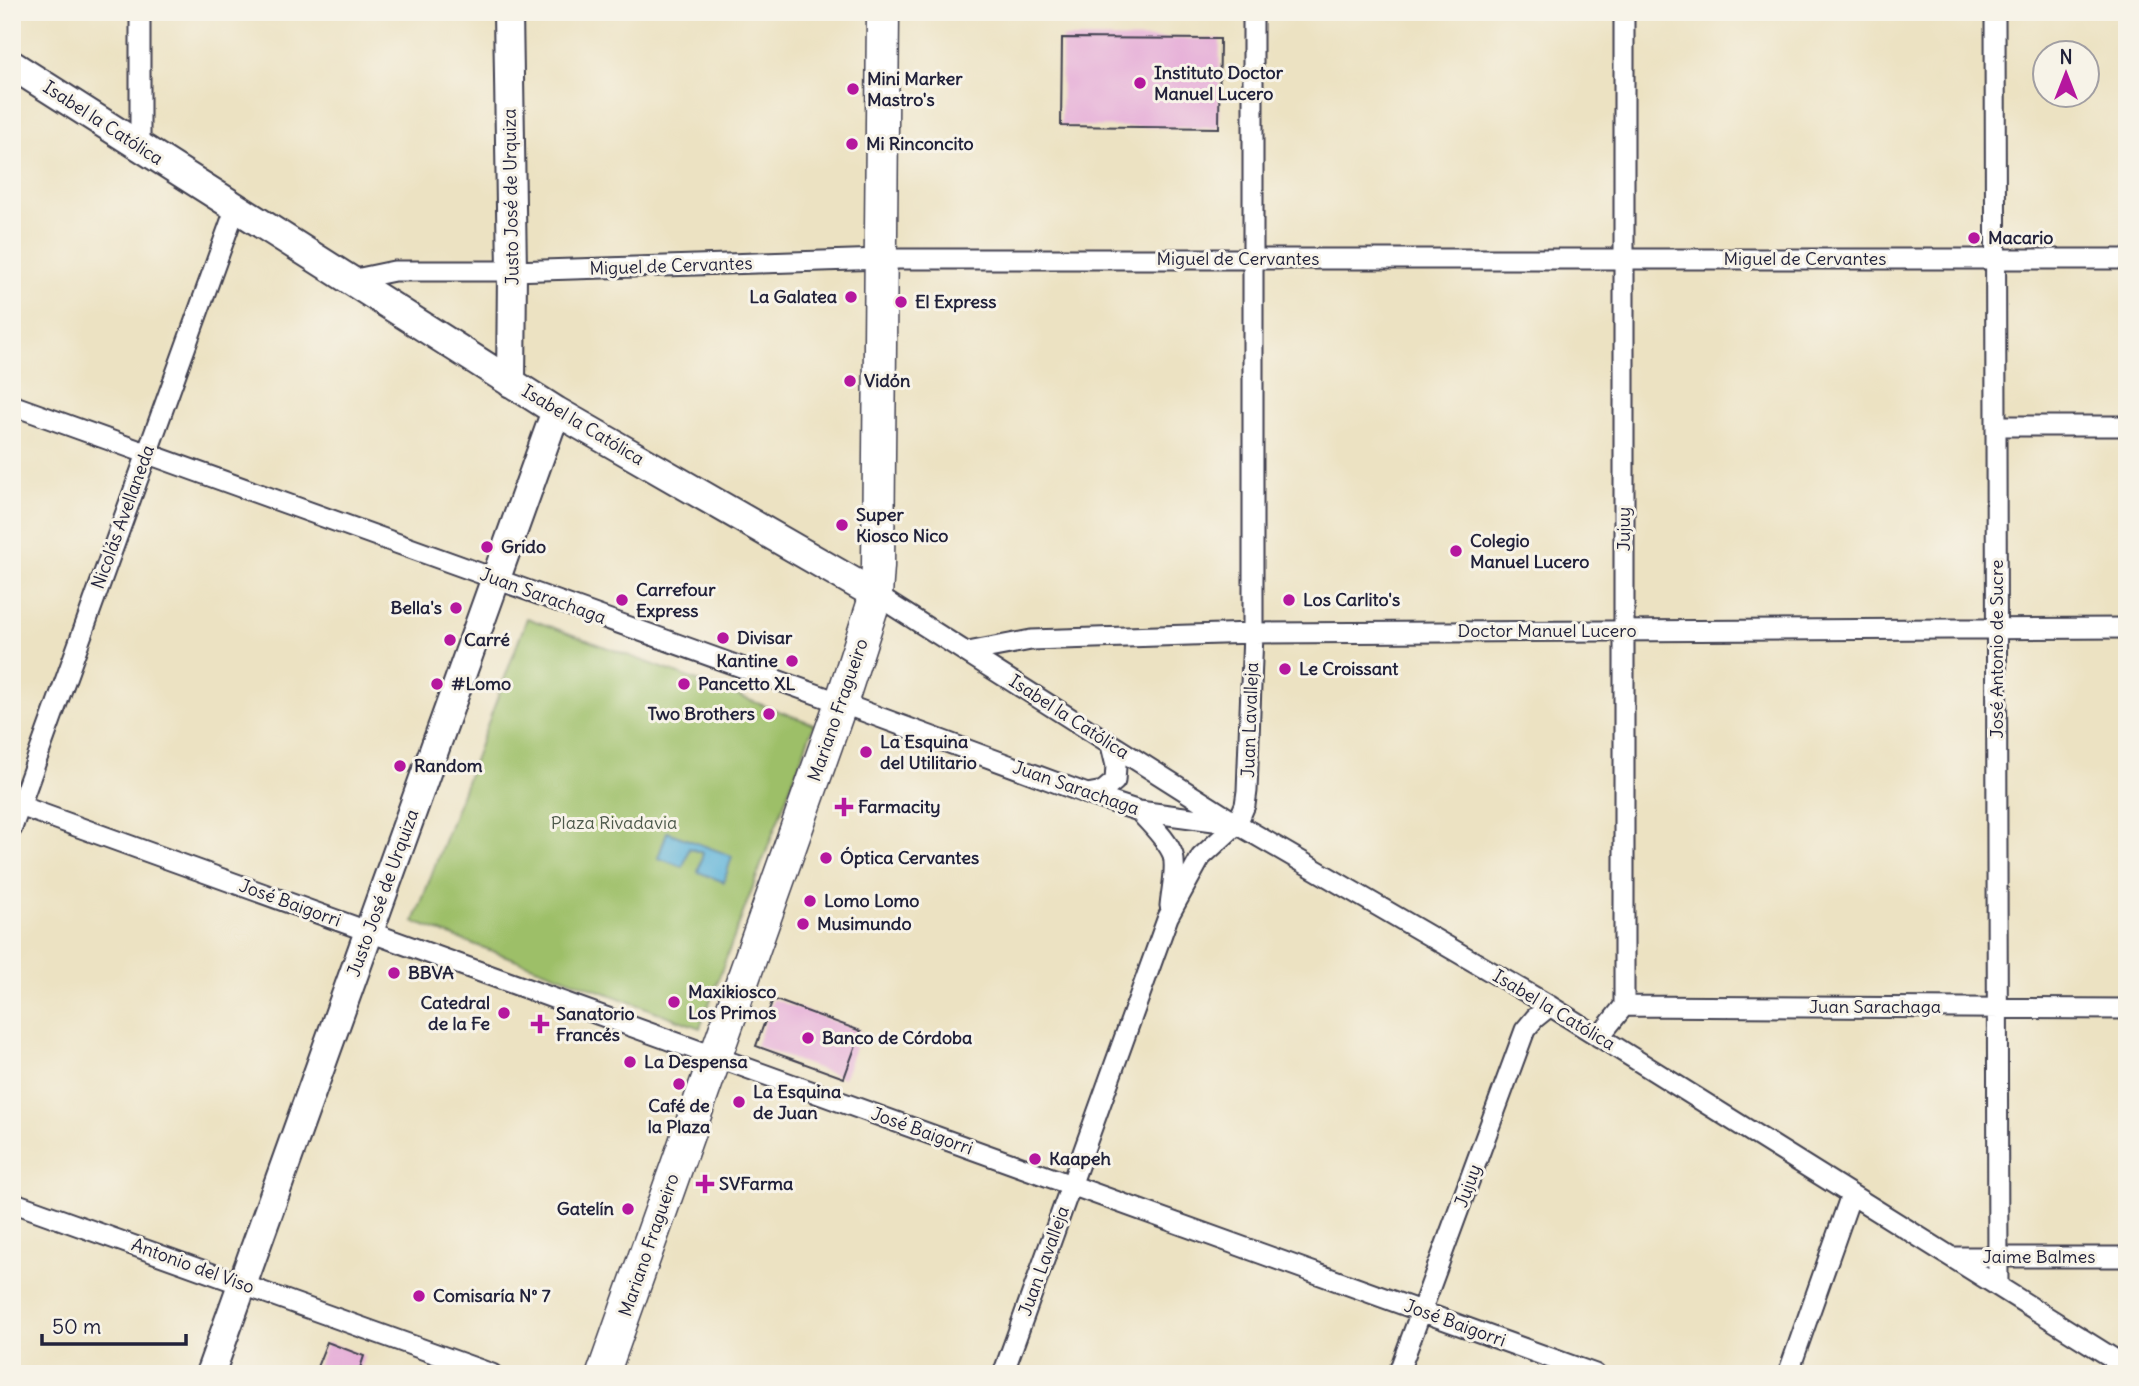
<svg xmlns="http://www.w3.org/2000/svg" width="2139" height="1386" font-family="Delius,sans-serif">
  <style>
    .green { fill: #9dbf68; stroke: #607052; stroke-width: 2 }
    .water { fill: #5cb2d9; stroke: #3f6a8a; stroke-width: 2 }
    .building { fill: #e6afd8 }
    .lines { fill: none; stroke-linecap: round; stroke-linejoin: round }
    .street-casing { stroke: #403f4f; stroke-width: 23 }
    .secondary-casing { stroke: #403f4f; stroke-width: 32 }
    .primary-casing { stroke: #403f4f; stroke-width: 35 }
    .street { stroke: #fff; stroke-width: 19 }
    .secondary { stroke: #fff; stroke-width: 28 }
    .primary { stroke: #fff; stroke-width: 32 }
    .poi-dot { fill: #b5179e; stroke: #f7f3e8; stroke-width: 2.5 }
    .labels { text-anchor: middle; stroke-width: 6; stroke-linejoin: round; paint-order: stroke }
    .poi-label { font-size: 18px; font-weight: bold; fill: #22223b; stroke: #f7f3e8; text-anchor: start }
    .street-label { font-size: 18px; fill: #22223b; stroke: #f7f3e8 }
    .park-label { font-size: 18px; fill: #4d594b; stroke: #f7f3e8 }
  </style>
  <rect width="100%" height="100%" fill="#f7f3e8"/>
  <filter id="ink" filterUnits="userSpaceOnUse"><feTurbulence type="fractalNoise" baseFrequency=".0143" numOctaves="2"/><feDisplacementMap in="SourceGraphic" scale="14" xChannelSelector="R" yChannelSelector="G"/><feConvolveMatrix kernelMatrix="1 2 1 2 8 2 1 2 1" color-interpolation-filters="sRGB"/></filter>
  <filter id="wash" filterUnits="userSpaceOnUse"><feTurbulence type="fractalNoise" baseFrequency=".00686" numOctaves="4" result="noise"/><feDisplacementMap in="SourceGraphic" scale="28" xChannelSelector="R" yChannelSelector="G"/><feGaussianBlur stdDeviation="1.57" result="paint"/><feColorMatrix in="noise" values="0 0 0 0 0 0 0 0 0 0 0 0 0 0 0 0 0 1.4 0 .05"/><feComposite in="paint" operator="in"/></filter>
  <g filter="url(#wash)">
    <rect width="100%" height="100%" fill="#ece2c2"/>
    <path class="green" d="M527,618L814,724L700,1028L414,922Z"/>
    <path class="water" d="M667,832L732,856L724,882L698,872L703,853L689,848L683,867L658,858Z"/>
    <g id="blocks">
      <path class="building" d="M1062,38L1220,39L1219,128L1061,126Z
        M773,999L861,1031L844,1078L756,1046Z
        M327,1342L364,1356L358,1374H335L317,1367Z"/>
    </g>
  </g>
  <g filter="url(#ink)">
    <use href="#blocks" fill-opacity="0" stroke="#403f4f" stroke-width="2"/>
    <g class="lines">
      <g class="street-casing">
        <path id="street" d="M1995,12L1998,1286
          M140,146V12
          M351,280L394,271H512L882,259H2127
          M12,405L841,703L1087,794L1139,811L1229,823
          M1996,426H2127
          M876,595L1237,824L1550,1006L2127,1367
          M968,652L1031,640L1253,633L2127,628
          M1087,794L1103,791L1115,781L1116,766L1111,745
          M12,803L1595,1374
          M1139,811C1150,824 1167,839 1173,855C1177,870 1171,891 1170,906
          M12,828L236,207
          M1624,1006L2127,1009
          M1599,1037L1624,1006V12
          M12,1202L492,1374
          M1953,1257H2127
          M1003,1374L1168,917L1201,857L1237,824L1245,805L1247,791L1253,633V12
          M1398,1374L1525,1030L1535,1018L1550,1006
          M1788,1374L1851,1195"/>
      </g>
      <g class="secondary-casing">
        <path id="secondary" d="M508,12L512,271L511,383
          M12,65L556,411L876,595
          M210,1374L556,411"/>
      </g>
      <g class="primary-casing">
        <path id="primary" d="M603,1374L841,703L876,595L878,566L883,12"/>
      </g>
      <use href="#street" class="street"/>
      <use href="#secondary" class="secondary"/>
      <use href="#primary" class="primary"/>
    </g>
  </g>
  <g class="poi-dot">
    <circle cx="1140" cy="83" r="7"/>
    <circle cx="853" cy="89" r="7"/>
    <circle cx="852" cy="144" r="7"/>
    <circle cx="1974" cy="238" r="7"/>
    <circle cx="851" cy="297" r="7"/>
    <circle cx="901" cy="302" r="7"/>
    <circle cx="850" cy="381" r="7"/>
    <circle cx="842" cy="525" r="7"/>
    <circle cx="487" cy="547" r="7"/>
    <circle cx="1456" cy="551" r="7"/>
    <circle cx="622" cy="600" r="7"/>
    <circle cx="1289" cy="600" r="7"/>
    <circle cx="456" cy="608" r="7"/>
    <circle cx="723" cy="638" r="7"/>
    <circle cx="450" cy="640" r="7"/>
    <circle cx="792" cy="661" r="7"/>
    <circle cx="1285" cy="669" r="7"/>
    <circle cx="437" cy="684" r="7"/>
    <circle cx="684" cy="684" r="7"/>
    <circle cx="769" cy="714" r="7"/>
    <circle cx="866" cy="752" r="7"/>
    <circle cx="400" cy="766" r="7"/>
    <path d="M840.5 796.5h7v7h7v7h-7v7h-7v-7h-7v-7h7z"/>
    <circle cx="826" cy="858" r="7"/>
    <circle cx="810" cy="901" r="7"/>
    <circle cx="803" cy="924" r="7"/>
    <circle cx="394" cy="973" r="7"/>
    <circle cx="674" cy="1002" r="7"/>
    <circle cx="504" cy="1013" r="7"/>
    <path d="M536.5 1013.5h7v7h7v7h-7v7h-7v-7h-7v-7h7z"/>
    <circle cx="808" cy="1038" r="7"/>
    <circle cx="630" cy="1062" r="7"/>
    <circle cx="679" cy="1084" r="7"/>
    <circle cx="739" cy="1102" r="7"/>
    <circle cx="1035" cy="1159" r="7"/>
    <path d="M701.5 1173.5h7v7h7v7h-7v7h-7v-7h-7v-7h7z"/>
    <circle cx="628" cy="1209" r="7"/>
    <circle cx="419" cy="1296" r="7"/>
  </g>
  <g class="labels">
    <g class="poi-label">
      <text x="1154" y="79">Instituto Doctor<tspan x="1154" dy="21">Manuel Lucero</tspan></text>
      <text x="867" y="85">Mini Marker<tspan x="867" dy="21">Mastro's</tspan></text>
      <text x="866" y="150">Mi Rinconcito</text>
      <text x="1988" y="244">Macario</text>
      <text x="837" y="303" text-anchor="end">La Galatea</text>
      <text x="915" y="308">El Express</text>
      <text x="864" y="387">Vidón</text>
      <text x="856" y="521">Super<tspan x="856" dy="21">Kiosco Nico</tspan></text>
      <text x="1470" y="547">Colegio<tspan x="1470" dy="21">Manuel Lucero</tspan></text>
      <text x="501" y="553">Grido</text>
      <text x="636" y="596">Carrefour<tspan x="636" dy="21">Express</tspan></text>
      <text x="1303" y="606">Los Carlito's</text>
      <text x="442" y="614" text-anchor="end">Bella's</text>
      <text x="737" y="644">Divisar</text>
      <text x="464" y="646">Carré</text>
      <text x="778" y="667" text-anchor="end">Kantine</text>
      <text x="1299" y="675">Le Croissant</text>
      <text x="451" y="690">#Lomo</text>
      <text x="698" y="690">Pancetto XL</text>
      <text x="755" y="720" text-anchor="end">Two Brothers</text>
      <text x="880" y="748">La Esquina<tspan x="880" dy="21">del Utilitario</tspan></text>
      <text x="414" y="772">Random</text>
      <text x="858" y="813">Farmacity</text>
      <text x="840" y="864">Óptica Cervantes</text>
      <text x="824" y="907">Lomo Lomo</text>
      <text x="817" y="930">Musimundo</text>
      <text x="408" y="979">BBVA</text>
      <text x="688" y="998">Maxikiosco<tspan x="688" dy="21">Los Primos</tspan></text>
      <text x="490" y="1009" text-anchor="end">Catedral<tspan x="490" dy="21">de la Fe</tspan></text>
      <text x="556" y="1020">Sanatorio<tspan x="556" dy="21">Francés</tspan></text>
      <text x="822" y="1044">Banco de Córdoba</text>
      <text x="644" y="1068">La Despensa</text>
      <text x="753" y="1098">La Esquina<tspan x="753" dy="21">de Juan</tspan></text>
      <text x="679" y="1112" text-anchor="middle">Café de<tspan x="679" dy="21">la Plaza</tspan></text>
      <text x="1049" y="1165">Kaapeh</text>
      <text x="719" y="1190">SVFarma</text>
      <text x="614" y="1215" text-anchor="end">Gatelín</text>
      <text x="433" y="1302">Comisaría N° 7</text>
    </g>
    <g class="street-label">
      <text transform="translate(103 123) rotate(33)" y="6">Isabel la Católica</text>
      <text transform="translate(511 197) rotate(-91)" y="6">Justo José de Urquiza</text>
      <text x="1238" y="265">Miguel de Cervantes</text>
      <text x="1805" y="265">Miguel de Cervantes</text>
      <text transform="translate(671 266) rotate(-2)" y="6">Miguel de Cervantes</text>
      <text transform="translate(583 425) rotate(31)" y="6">Isabel la Católica</text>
      <text transform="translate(123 517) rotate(-70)" y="6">Nicolás Avellaneda</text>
      <text transform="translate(1624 529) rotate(-90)" y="6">Jujuy</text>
      <text transform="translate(543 596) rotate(20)" y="6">Juan Sarachaga</text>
      <text x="1547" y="637">Doctor Manuel Lucero</text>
      <text transform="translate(1997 649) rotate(-90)" y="6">José Antonio de Sucre</text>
      <text transform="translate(838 710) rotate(-71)" y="6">Mariano Fragueiro</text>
      <text transform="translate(1069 717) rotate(33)" y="6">Isabel la Católica</text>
      <text transform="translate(1250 720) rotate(-88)" y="6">Juan Lavalleja</text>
      <text transform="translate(1076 788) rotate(19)" y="6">Juan Sarachaga</text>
      <text transform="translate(383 893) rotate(-70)" y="6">Justo José de Urquiza</text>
      <text transform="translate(290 903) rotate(20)" y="6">José Baigorri</text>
      <text x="1875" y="1013">Juan Sarachaga</text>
      <text transform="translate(1554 1010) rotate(31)" y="6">Isabel la Católica</text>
      <text transform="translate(922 1131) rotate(20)" y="6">José Baigorri</text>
      <text transform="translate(1468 1186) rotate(-70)" y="6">Jujuy</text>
      <text transform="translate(649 1245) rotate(-71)" y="6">Mariano Fragueiro</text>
      <text x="2039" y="1263">Jaime Balmes</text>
      <text transform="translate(1044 1261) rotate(-70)" y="6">Juan Lavalleja</text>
      <text transform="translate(193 1266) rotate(20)" y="6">Antonio del Viso</text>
      <text transform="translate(1455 1323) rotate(20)" y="6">José Baigorri</text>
    </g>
    <g class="park-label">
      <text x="614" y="829">Plaza Rivadavia</text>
    </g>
  </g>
  <rect width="2139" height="1386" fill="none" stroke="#f7f3e8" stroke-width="42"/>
  <g transform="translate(2066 74)"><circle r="33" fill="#f7f3e8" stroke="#a29fa3" stroke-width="2"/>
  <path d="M0-5L12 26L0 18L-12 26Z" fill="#b5179e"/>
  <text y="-10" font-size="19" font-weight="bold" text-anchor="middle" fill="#22223b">N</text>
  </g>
  <path d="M42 1334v10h144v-10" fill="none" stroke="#22223b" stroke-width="3.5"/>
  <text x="52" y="1334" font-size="21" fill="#22223b" stroke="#f7f3e8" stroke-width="5" paint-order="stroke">50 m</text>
</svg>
